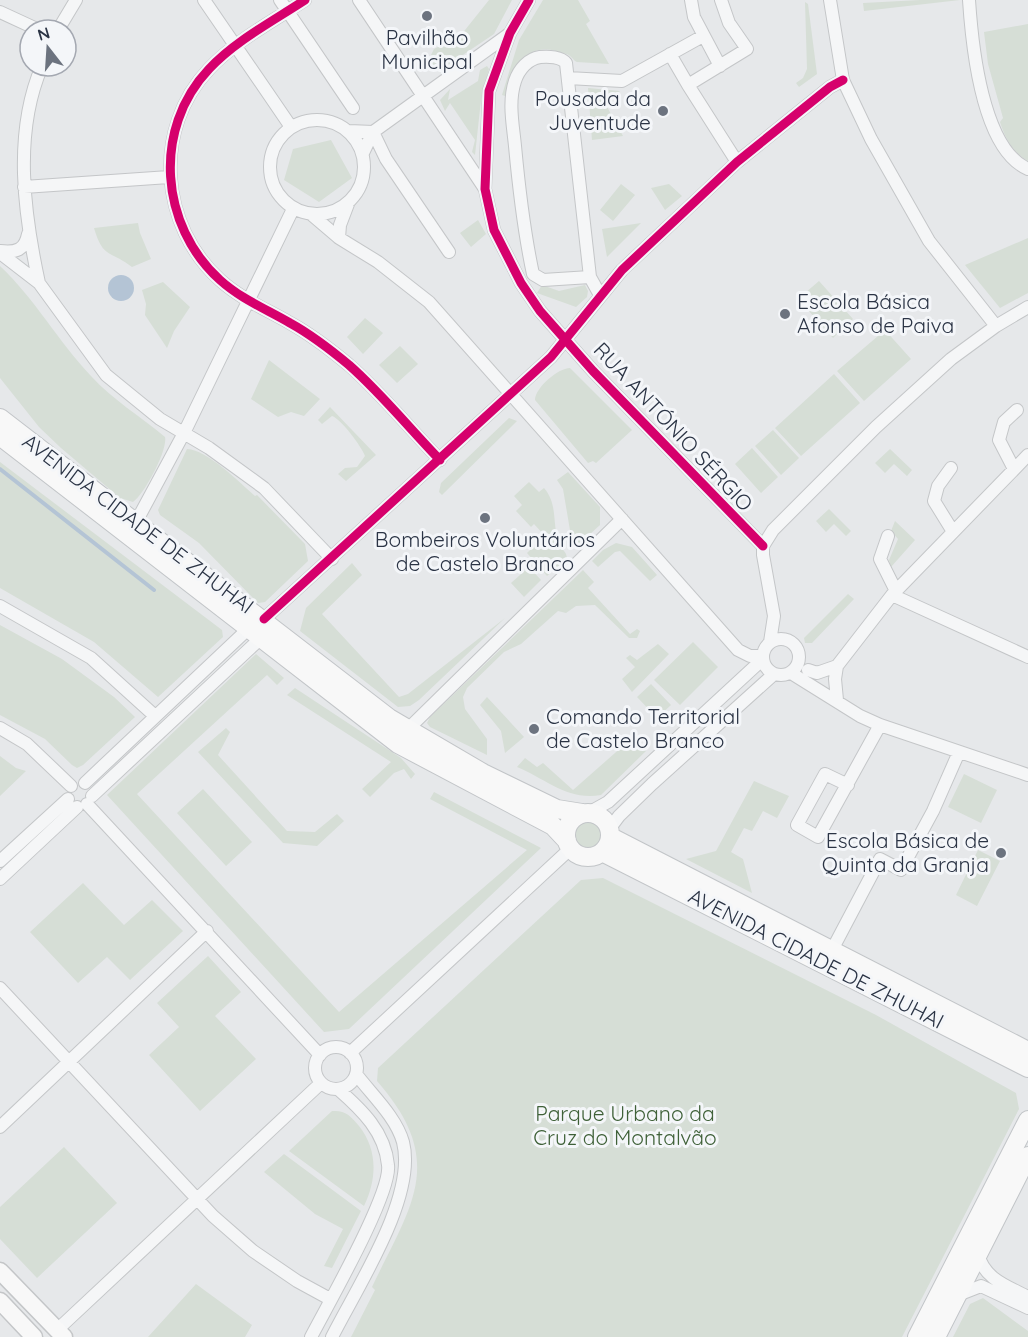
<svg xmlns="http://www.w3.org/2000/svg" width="1028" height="1337" font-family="Quicksand,sans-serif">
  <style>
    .green { fill: #d6ded6 }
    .water { fill: #b4c4d5 }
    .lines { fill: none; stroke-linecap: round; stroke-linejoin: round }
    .stream { stroke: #b4c4d5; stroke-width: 4 }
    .minor-casing { stroke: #c4c6c8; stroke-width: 14 }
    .secondary-casing { stroke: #c4c6c8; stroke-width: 19 }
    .primary-casing { stroke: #c2c5c8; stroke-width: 20 }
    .minor { stroke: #f5f6f7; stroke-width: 12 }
    .secondary { stroke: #f8f8f8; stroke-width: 16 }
    .primary { stroke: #f8f8f8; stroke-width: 18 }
    .cycleway-casing { stroke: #f4f6f9; stroke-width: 13 }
    .cycleway { stroke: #d6006c; stroke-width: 9 }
    .poi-dot { fill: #6c737f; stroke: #f4f6f9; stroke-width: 2 }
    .labels { text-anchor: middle; stroke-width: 6; stroke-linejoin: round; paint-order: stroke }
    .poi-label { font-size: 21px; fill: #2b3445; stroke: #f4f6f9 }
    .street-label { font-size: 21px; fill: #2b3445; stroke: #f4f6f9 }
    .park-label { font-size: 21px; fill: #3f6138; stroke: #f4f6f9 }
  </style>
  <rect width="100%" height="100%" fill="#e6e8ea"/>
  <path class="green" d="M489,0H512L494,34L442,69H434L430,57L434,49L461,35Z
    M543,0H578L590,21L586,24L609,64L577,62C574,61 573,58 570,56C567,53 560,53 556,51C525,43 510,69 508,97L502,95L519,40Z
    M920,0H960L864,11L863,3Z
    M805,2L808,4L817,74L799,87L796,83L803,78L807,69Z
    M1028,24V161C1013,153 1005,138 1000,122L1003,118L988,64L984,32Z
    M487,66L489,69L481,100L475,155L472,152L475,140L450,103L445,111L440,100L450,89L448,100L478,81L480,70Z
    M588,88L620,91L605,103L623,136L592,140Z
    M331,140L352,178L319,202L284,180L293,149Z
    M621,184L635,195L613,221L600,210Z
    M669,184L682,196L665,210L651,188Z
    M478,220L486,234L471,247L460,233Z
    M138,223L140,233L151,259L132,267C110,250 103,259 94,228Z
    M641,223L607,257L602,229Z
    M1028,238V293L1000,308L965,265Z
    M0,266C35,299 58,341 91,376C113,400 140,416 165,437C168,450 144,495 133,502L120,498L61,448L39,427L0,378Z
    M819,281L853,319L833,338L798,299Z
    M163,282L190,307L174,331L167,348L145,315L146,304L142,290Z
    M542,285L559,291L585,285L588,291L587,297L576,307L537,293Z
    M365,318L383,333L363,354L347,337Z
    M885,330L911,359L864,401L837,371Z
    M400,346L418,364L397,383L379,365Z
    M269,360L320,399L304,416L291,412L278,417L251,399Z
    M570,368L632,430L596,463L593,461L588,463L535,400C535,388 558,368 570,368Z
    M834,374L860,403L801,456L775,428Z
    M330,407L376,455L346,481L338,474L345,468L357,467L365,456C362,447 341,419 332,416L322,424L318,420Z
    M509,418L517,421L442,495L439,492L441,483Z
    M773,430L799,458L781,475L755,446Z
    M752,448L778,477L761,493L735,464Z
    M187,449C208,450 240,483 255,496L257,495L305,544L308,561L265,602L258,603L199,543L160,515L158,510Z
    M890,449L912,470L907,476L894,464L885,473L875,463Z
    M0,462L222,630L223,637L158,697L94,642L0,588Z
    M568,472L600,507V525L577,546L572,542L563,489L557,480Z
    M529,482L539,492L544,488C559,505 551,526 560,545C563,551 566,551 567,558L547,576L527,553L545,536L534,524L531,527L516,511L522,505L514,496Z
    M829,509L851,531L846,536L834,524L826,532L816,521Z
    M895,521L915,540L891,567L889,560L898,539L891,531Z
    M616,543L632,547L657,575L650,581L620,551L615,552L598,567L592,561L603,550Z
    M352,563L362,575L322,614L399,697L408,694L505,618L419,700L410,706L398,707L300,631L306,608Z
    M529,567L541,580L524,597L511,583Z
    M583,570L594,582L588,588L630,634L637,629L640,631L637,638H629L595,605L576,606L566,613L558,611L521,644L504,652L467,688L463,697L465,709L487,739V755L430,727L427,723L430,717Z
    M848,594L854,599L812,643H805L804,638Z
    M0,625L62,659L114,697L135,717L83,765L77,768L72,765L45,739L0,715Z
    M693,642L718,667L680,705L654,680Z
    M658,644L669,654L632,692L622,679L635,667L626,658L630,655L637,660Z
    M256,654L284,678L277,685L267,675L137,794L339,1012L527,850L430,799L434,792L541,848L349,1029L324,1032L107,795Z
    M651,684L671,705L657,718L637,697Z
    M295,688L401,758L415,774L411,779L404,769L394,773L370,797L362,789L391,762L287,695Z
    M487,697L524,737L505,753L501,731L480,705Z
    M226,728L230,732L218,755L287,831L315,832L337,814L344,821L317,846L283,843L198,752Z
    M632,738L646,751L601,795C568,801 546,779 517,767L525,758L537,767L543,763L573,790Z
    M0,756L16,768L26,771L0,796Z
    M964,774L997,790L981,823L948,807Z
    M754,781L789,796L777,818L763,811L752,831L744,828L731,852L743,859L752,893L686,859L716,851Z
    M203,789L252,842L226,866L177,813Z
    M572 834a15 15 0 1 1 30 0a15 15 0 1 1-30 0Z
    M978,850L1000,861L977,906L956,895Z
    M603,878L876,1015L1016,1093L1019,1109L902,1337H351L375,1290L372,1287C411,1205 448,1162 377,1081L378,1068L581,880Z
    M83,883L124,925L152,900L183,931L130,980L107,957L78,983L30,932Z
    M208,956L241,992L215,1016L256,1059L200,1111L149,1055L179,1027L157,1003Z
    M332,1111C345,1110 350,1115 359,1126C378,1150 377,1179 364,1206L289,1151Z
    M64,1147L117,1203L37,1278L0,1239V1207Z
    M284,1154L361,1211L332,1268L324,1266L343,1229L315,1214L264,1172Z
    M196,1284L252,1325L245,1337H148Z
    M983,1298L1028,1331V1337H953L970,1304Z"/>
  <path class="water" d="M108 288a13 13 0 1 1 26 0a13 13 0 1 1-26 0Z"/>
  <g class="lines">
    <path class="stream" d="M0,469L154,590"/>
    <g class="minor-casing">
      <path id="minor" d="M204,0L291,127
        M280,0L353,108
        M305,0C273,21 235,41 209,69C152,129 160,226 220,280C241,299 266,309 290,323C310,334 331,350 349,365C381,393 410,429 440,460
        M359,0L485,189
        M529,0L510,33L489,91L485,189L494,230L521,283L540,311L593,371L763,546
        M691,0L694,17L720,66
        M721,0L729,23L747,49L688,85L737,162
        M830,0L843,80L871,139L929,241L996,326
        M969,0C972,45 982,149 1028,169
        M0,12L39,30
        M58,30L76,0
        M670,54L688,85
        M568,78L622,81L703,36
        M270 167a47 47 0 1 1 94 0a47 47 0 1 1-94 0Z
        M349,131L373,132L386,159L449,252
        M363,153L373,132L509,34
        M24,187L169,177
        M348,204L340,225L339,238L378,262L429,302L738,650L750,656H763
        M312,215L339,238
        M0,251C16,253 25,250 28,234
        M0,253L39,283L106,375L160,419L209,448L264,488L332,559
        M590,277L543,280L533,274C524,232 519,189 515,146C513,125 508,102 515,81C519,69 528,59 540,57C549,56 561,57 566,63L590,277L600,295
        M39,283C24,214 13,133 42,66
        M951,468L938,486L934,501L952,530
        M1014,469L999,440L1004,422L1017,410
        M135,524L184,433L293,209
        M888,536L880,559L896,591
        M892,595L1028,657
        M0,606L91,658L155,716
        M264,619L551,357L622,270L737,162L830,87L843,80
        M763 657a18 18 0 1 1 36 0a18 18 0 1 1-36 0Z
        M770,642L774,616L763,555V546L773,530L876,427L951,359L996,326L1028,307
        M808,670L817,673L837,666L892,595L1028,455
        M791,673L860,716L880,725L1028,775
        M837,700L835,679L837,666
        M0,728L27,744L71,786
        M407,730L622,519
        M85,783L247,630
        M848,785L825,774L797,825L818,837L880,725
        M92,796L260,639
        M87,804L320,1055
        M590,812L608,802L763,659
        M610,828L619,816L652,784L774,674
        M0,861L68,799
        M0,879L77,807
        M832,950L880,859L901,870L933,811L959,752
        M0,988L213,1216L253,1251L297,1281L330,1299
        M315 1068a21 21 0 1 1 42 0a21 21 0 1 1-42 0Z
        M350,1053L570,849
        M0,1127L207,931
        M978,1254C984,1279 1007,1286 1028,1297
        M958,1295L981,1286L1028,1308
        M56,1331L321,1083
        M311,1337C327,1306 392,1193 388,1165C385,1132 362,1110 338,1089
        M332,1337C357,1287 417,1197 403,1142C396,1117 372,1095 356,1074"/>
    </g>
    <g class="secondary-casing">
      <path id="secondary" d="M0,1271L64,1337
        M0,1301L34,1337"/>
    </g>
    <g class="primary-casing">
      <path id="primary" d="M0,418L389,718L483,773L557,809L582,813
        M0,436L398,744L553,826L567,841
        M566 835a22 22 0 1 1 44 0a22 22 0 1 1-44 0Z
        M611,837L1028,1051
        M602,852L1028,1068
        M917,1337L1028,1120
        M936,1337L1028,1156"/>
    </g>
    <use href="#minor" class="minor"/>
    <use href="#secondary" class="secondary"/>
    <use href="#primary" class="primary"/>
    <g class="cycleway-casing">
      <path id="cycleway" d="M305,0C273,21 235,41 209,69C152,129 160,226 220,280C241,299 266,309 290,323C310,334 331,350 349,365C381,393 410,429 440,460
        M529,0L510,33L489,91L485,189L494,230L521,283L540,311L593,371L763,546
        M264,619L551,357L622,270L737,162L830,87L843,80"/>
    </g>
    <use href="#cycleway" class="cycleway"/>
  </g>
  <g class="poi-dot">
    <circle cx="427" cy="16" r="6"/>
    <circle cx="663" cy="111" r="6"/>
    <circle cx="785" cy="314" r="6"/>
    <circle cx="485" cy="518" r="6"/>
    <circle cx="534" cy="729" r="6"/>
    <circle cx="1001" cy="853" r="6"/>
  </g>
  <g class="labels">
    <g class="poi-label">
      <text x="427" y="45">Pavilhão<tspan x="427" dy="24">Municipal</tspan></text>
      <text x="651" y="106" text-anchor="end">Pousada da<tspan x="651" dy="24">Juventude</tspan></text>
      <text x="797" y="309" text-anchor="start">Escola Básica<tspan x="797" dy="24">Afonso de Paiva</tspan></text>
      <text x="485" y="547">Bombeiros Voluntários<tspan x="485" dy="24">de Castelo Branco</tspan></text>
      <text x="546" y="724" text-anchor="start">Comando Territorial<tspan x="546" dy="24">de Castelo Branco</tspan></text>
      <text x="989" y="848" text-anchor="end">Escola Básica de<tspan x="989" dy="24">Quinta da Granja</tspan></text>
    </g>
    <g class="street-label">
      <text transform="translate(673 427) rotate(47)" y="7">RUA ANTÓNIO SÉRGIO</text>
      <text transform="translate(138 524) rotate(37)" y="7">AVENIDA CIDADE DE ZHUHAI</text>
      <text transform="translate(816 959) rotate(27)" y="7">AVENIDA CIDADE DE ZHUHAI</text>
    </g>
    <g class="park-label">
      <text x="625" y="1121">Parque Urbano da<tspan x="625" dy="24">Cruz do Montalvão</tspan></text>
    </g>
  </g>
  <g transform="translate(48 48) rotate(343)"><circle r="28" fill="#f4f6f9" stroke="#a4a8b1" stroke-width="1.5"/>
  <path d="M0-4.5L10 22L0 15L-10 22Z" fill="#6c737f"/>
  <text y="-9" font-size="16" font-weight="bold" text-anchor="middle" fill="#2b3445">N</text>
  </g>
</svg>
